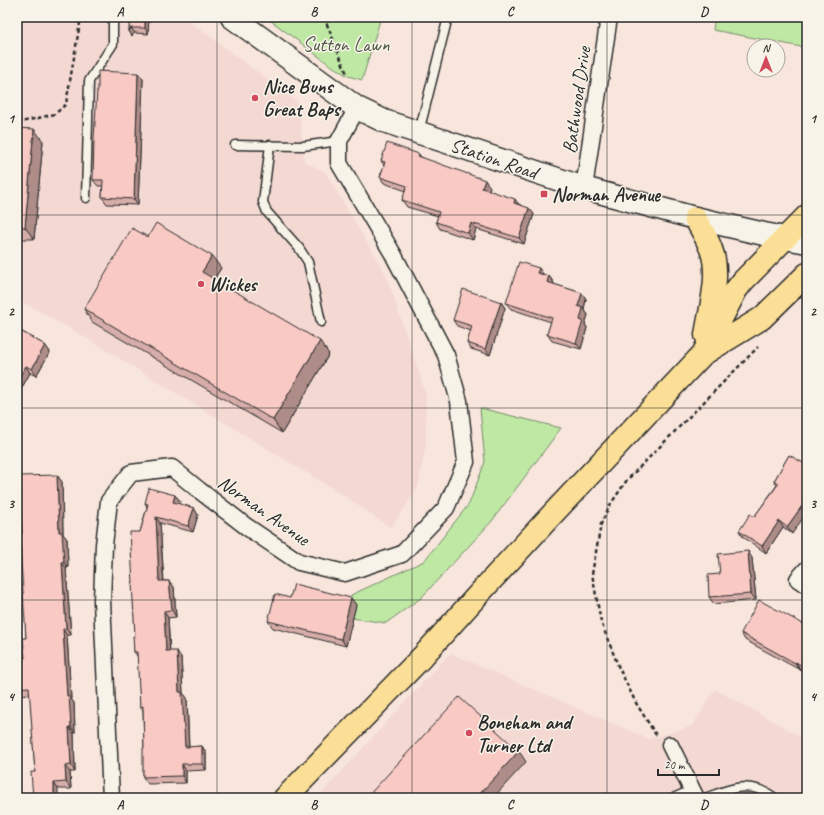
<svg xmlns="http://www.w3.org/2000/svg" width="824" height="815" font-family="Caveat,sans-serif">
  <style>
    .built { fill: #f4d9d3 }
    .green { fill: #bfe8a4; stroke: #758a68 }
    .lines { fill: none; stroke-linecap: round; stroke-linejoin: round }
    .lane-casing { stroke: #2b2b2b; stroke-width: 11 }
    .street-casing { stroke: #2b2b2b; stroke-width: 19 }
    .secondary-casing { stroke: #2b2b2b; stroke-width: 25 }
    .highway-casing { stroke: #2b2b2b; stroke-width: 25 }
    .path { stroke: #2b2b2b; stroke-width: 2.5; stroke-dasharray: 4 3; stroke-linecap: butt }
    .lane { stroke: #f7f3e8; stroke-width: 8 }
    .street { stroke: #f7f3e8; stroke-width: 16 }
    .secondary { stroke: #f7f3e8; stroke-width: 22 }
    .highway { stroke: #fbdf96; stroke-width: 22 }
    .wall { fill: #d6ada9; stroke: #2b2b2b }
    .shaded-wall { fill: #ae8d89; stroke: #2b2b2b }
    .building { fill: #f9c9c4; stroke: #2b2b2b }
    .grid { fill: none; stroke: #2b2b2b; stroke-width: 1; stroke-opacity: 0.55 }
    .poi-dot { fill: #d1495b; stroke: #f7f3e8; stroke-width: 1.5 }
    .labels { text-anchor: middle; stroke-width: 3; stroke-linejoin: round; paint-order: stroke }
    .park-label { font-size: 20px; fill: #505a49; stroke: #f7f3e8 }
    .poi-label { font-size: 20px; font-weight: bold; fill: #2b2b2b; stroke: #f7f3e8; text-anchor: start }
    .street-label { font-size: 20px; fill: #2b2b2b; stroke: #f7f3e8 }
    .neatline { fill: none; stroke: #2b2b2b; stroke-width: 1.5 }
    .grid-label { font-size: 13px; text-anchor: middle; font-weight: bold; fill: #2b2b2b }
  </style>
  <rect width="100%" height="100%" fill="#f8e6dd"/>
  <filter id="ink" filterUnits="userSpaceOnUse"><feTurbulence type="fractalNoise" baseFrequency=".025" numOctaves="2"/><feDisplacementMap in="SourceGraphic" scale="8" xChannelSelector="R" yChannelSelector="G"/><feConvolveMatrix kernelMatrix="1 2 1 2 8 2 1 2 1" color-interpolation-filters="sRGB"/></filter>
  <g filter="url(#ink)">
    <path class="built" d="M17,17H184L299,103L304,161L325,172L386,274L426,394V444L418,487L391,528L346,497L76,332L17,299Z
      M450,653L649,739L692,726L715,689L807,740V798H317Z"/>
    <path class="green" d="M266,17H381L362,80L348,76L330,65Z
      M715,17H807V48L713,30Z
      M480,408L561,428L492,521L421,598L386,623L352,618L351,595L424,561L469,504L485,462Z"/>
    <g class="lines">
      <g class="lane-casing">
        <path id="lane" d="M419,132L448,17
          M235,145L303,146L339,141
          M270,145L263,202L267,212L299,248L308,262L321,322
          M86,198L89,81L113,44V17
          M673,798L692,790
          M705,798C725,791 739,783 761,790C766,792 771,795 775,798"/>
      </g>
      <g class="street-casing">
        <path id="street" d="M584,188L609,17
          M807,569L798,579L807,585
          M670,745L696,798
          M111,798L102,601L104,545L109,501L131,473L172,468L199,490L247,527L299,562L345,573L402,554L446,508L466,462L459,401L446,355L393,254L339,163V141L357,108"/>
      </g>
      <g class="secondary-casing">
        <path id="secondary" d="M232,17L357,108L384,121L584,188L695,218L764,234L807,242"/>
      </g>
      <g class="highway-casing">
        <path id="highway" d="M695,218C701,228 707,238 711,249C721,274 710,309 706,335
          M703,354L762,318L807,274
          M285,798L422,657L486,586L546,521L703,354L736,290L743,281L807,216"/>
      </g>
      <path class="path" d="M324,17L347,74
        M17,123L55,114L66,104L81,17
        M656,735L636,703L619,668L601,622L592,574L601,524L610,505L627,480L758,347"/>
      <use href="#lane" class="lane"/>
      <use href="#street" class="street"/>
      <use href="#secondary" class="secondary"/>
      <use href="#highway" class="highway"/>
    </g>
    <path class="wall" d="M130,17H149L148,34L135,33L132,36L129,31Z
      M143,79L138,205L107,204L102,197L103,186H98L93,180Z
      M17,128L43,141L34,239H17Z
      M419,154L421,157L490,187L489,190L519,204L534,214L524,244L476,229L473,240L440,229L436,222L438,216L407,207L402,200L406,191L384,183L380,177L384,165L381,161Z
      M148,237L221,268L214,279L329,354L282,433L92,322L84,309Z
      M543,275L549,276L554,283L553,284L582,293L586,299L584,309L588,315L585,324L587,328L581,349L552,341L547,334L551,322L511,309L506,303Z
      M501,302L505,308L490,355L471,349L467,343L471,331L457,326L453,320Z
      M17,329L45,345L50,352L36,376L30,373L20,391L17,389Z
      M789,455L792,534L783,527L766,553L743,537L739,531L754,517L777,485L774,481Z
      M57,475L62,482L63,534L67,539L68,568H66L71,635H67L71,699L74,703L75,733L74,734L75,772H70L71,789H58L35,772L30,694L17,695V658H25L26,638L22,534Z
      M175,495L180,501L179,504L194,508L198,515L193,532L160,523L164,581H169L174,587L176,617L168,618L170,651L181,657L183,693L187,698L189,747L202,746L206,753V770L186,771V783L148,784L143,777L144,748L143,711L140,707L138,657L134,652L135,636L133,583L140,532L147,507L145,503Z
      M752,558L756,600L714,604L709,597L720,574Z
      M351,598L356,605L346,646L273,628L268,621Z
      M807,626V673L800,669V670L745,640L741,633Z"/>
    <path class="shaded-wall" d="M145,17H149L148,34L145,28Z
      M131,28L135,33L132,36L129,31Z
      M138,73L143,79L138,205L134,199Z
      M34,129L43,141L34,239L25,227Z
      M485,180L490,187L487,195L482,188Z
      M515,199L519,205L514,203Z
      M529,208L534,214L524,244L519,238Z
      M471,223L476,229L473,240L468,233Z
      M212,256L221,268L211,284L202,272Z
      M539,268L544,275L537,273Z
      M549,276L554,283L552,289L547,282Z
      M582,293L586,299L584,309L588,315L585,324L587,328L581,349L576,343L580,320L578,306Z
      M501,302L505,308L490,355L485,349Z
      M320,341L329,354L282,433L273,420Z
      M45,345L50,352L36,376L32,369Z
      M26,366L30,373L20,391L17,386V381Z
      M57,475L62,482L63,534L67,539L68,568L64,562L59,532Z
      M175,495L180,501L178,509L173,502Z
      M807,499V512L792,534L787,527Z
      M194,508L198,515L193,532L188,526Z
      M156,517L160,523L164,588L159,581Z
      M779,521L783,527L766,553L762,546Z
      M748,551L752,558L756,600L751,594Z
      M62,562L66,568L71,635L66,628Z
      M169,581L174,587L176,617L172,610Z
      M351,598L356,605L346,646L341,639Z
      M164,611L168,618L170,658L166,651Z
      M63,629L67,635L71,699L74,703L75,733L71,727L67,696Z
      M177,651L181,657L183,693L187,698L189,754L185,747L179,692Z
      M796,662L800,669V670L795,663Z
      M69,727L74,734L75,772L71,765Z
      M202,746L206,753V770L202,764Z
      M519,751L526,762L493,798H476Z
      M182,764L186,771V783L182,776Z
      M65,766L70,772L71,789L66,782Z
      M54,783L58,789V798H54Z"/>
    <path class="building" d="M130,17H145V28H131L129,31Z
      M98,71L138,73L134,199L102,197L103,180H93L94,138L97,91H98Z
      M17,128L34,129L25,227H17Z
      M387,143L419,154L418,156L485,180L482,188L515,199L514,203L529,208L519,238L471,223L468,233L436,222L439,212L402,200L407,186L380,177L385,162L381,161Z
      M156,223L212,256L202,272L320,341L273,420L84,309L132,228L148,237Z
      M519,262L539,268L537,273L549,276L547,282L582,293L578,306L583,308L580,320L583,321L576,343L547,334L552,318L506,303Z
      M463,289L501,302L485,349L467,343L472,326L453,320Z
      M17,329L45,345L32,369L26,366L17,381Z
      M789,455L807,465V499L787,527L779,521L762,546L739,531L750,514L754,517L779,483L774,481Z
      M57,475L59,532H62L64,562H62L66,628L63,629L67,696H69L71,727H69L71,765L65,766L66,782L54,783V798H33L31,772H35L29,687L17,688V658H25L23,638H26L21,559L20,534H22L20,476Z
      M149,488L175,495L173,502L194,508L188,526L156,517L159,581H169L172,610L164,611L166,651H177L179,692H182L185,747L202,746V764H182V776L143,777V748H144L143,706L140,707L137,652H134L133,636H135L132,583H133L130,532H140L148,504L145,503Z
      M748,551L751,594L709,597L708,575L720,574L718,554Z
      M294,584L351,598L341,639L268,621L275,594L290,598Z
      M759,600L807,626V669L796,662L795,663L741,633Z
      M459,697L519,751L476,798H366Z"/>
  </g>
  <path class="grid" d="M217,17V798M412,17V798M607,17V798M17,215H807M17,408H807M17,600H807"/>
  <g class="poi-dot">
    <circle cx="255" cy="98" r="4"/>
    <rect x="540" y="190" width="8" height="8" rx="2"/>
    <circle cx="201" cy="284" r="4"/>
    <circle cx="469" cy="733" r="4"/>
  </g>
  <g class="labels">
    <g class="park-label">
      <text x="346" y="51">Sutton Lawn</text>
    </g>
    <g class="poi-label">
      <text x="263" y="93">Nice Buns<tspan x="263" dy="23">Great Baps</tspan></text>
      <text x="552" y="201">Norman Avenue</text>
      <text x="209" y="291">Wickes</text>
      <text x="477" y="729">Boneham and<tspan x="477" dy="23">Turner Ltd</tspan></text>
    </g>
    <g class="street-label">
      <text transform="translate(576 100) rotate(-82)" y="7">Bathwood Drive</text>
      <text transform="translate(494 158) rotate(19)" y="7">Station Road</text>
      <text transform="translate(264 510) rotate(35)" y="7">Norman Avenue</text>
    </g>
  </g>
  <rect width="824" height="815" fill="none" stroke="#f7f3e8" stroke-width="44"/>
  <g transform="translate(766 58)"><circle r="19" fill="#f7f3e8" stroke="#a5a39c"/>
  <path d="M0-3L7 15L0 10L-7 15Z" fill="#d1495b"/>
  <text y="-6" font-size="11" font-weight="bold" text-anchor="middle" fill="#2b2b2b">N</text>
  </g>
  <path d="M658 769v6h61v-6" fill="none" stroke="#2b2b2b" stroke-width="2"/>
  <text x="664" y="769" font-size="12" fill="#2b2b2b" stroke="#f7f3e8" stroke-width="3" paint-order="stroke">20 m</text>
  <rect x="22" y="22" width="780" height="771" class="neatline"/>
  <g class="grid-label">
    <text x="120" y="16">A</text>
    <text x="314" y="16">B</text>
    <text x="510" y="16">C</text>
    <text x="704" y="16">D</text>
    <text x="11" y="123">1</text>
    <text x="813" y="123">1</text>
    <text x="11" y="316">2</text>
    <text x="813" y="316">2</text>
    <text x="11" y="508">3</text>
    <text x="813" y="508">3</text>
    <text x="11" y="701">4</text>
    <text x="813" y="701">4</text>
    <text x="120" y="809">A</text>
    <text x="314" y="809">B</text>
    <text x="510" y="809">C</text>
    <text x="704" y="809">D</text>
  </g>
</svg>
